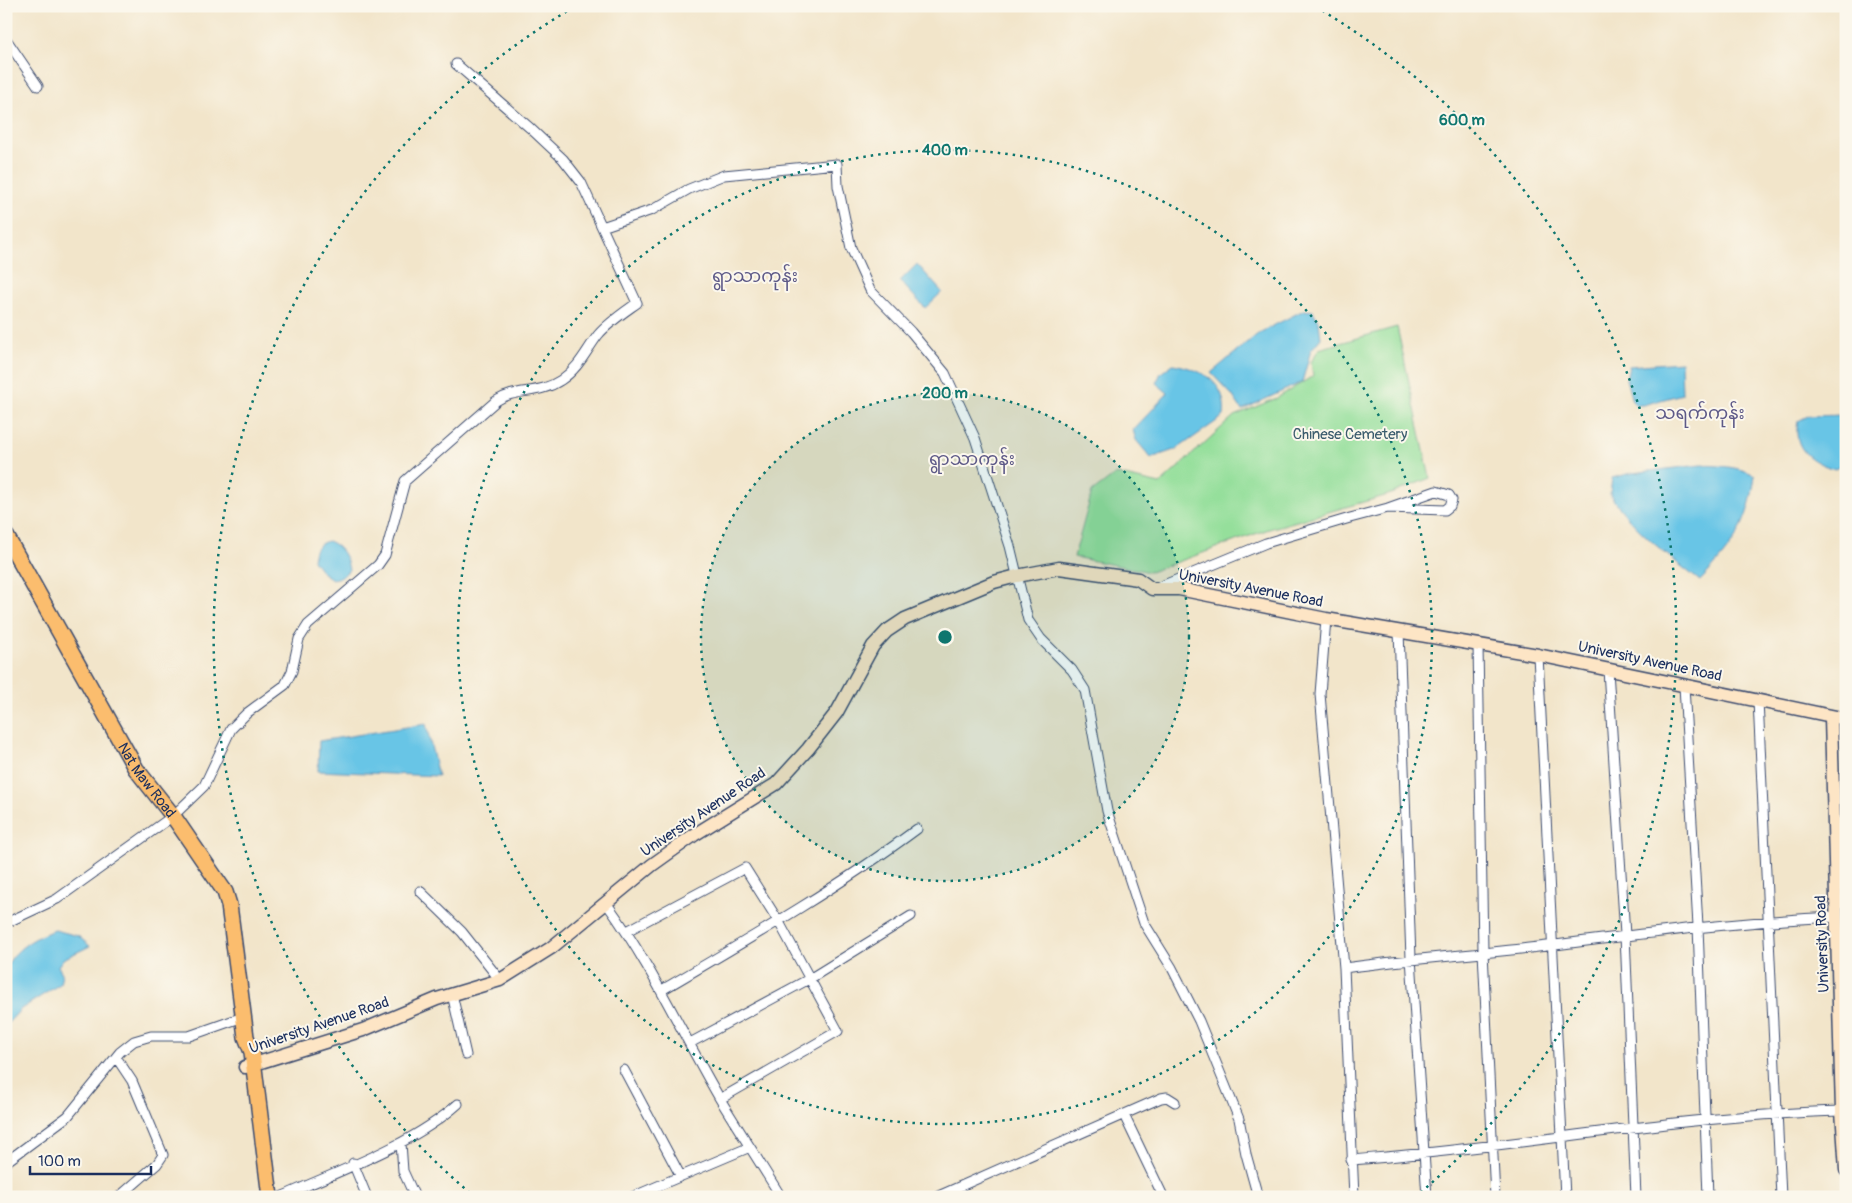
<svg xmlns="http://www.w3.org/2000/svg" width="1852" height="1203" font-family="Pangolin,'Noto Sans Myanmar',sans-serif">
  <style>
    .green { fill: #95df9b; stroke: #58877c }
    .water { fill: #68c5e6; stroke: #427aa2 }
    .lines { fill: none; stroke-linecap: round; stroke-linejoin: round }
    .street-casing { stroke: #3b4a6e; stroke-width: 11 }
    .secondary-casing { stroke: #3b4a6e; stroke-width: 15 }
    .primary-casing { stroke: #3b4a6e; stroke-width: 18 }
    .street { stroke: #fff; stroke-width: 9 }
    .secondary { stroke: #fde5c5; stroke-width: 12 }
    .primary { stroke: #fbbd6e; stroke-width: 15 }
    .ring { fill: none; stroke: #0f766e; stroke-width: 2.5; stroke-dasharray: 2.5 5 }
    .labels { text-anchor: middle; stroke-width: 4; stroke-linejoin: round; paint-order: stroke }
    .park-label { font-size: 15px; fill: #3a5b6d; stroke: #fbf7ec }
    .street-label { font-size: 15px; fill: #1b2f5e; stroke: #fbf7ec }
    .quarter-label { font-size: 18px; fill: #5e5a88; stroke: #fbf7ec }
    .centre { fill: #0f766e; stroke: #fbf7ec; stroke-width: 2.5 }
    .ring-label { font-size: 15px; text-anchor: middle; font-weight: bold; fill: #0f766e; stroke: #fbf7ec; stroke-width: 4; stroke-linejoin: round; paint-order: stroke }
  </style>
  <rect width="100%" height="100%" fill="#fbf7ec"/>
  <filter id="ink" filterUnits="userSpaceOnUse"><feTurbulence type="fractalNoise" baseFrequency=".02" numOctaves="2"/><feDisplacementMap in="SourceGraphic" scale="10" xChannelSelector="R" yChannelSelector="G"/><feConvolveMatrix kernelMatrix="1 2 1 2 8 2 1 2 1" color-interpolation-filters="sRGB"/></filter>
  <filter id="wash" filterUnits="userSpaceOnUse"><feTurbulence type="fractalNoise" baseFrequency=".0096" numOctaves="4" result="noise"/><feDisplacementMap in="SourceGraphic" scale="20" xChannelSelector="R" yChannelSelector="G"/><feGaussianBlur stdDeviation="1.12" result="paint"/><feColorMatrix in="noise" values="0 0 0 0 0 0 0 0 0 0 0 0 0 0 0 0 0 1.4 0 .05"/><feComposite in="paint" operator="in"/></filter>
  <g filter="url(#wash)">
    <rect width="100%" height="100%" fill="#f2e5ca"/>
    <path class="green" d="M1397,327L1430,478L1388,495L1269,529L1150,572L1074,557L1092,492L1116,474L1160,484L1234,416L1277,398L1313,376L1311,362L1319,349Z"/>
    <path class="water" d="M917,264L942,292L925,308L900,281Z
      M1304,310L1313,311L1319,323L1321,338L1311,350L1302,382L1242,410L1232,395L1211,373L1259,333Z
      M1681,362L1682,394L1643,405H1636L1632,401L1626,379L1629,366Z
      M1173,364C1202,369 1228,383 1224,416L1177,449L1151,458L1136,440L1133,430L1168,393L1156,383L1161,373Z
      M1843,415L1846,417V463L1835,469C1811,462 1792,449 1798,421L1808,416Z
      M1701,465C1721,466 1736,466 1755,475C1749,524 1734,546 1700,581C1667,555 1634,530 1610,495L1612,478L1632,473Z
      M328,541C341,546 347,557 349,570L342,577L332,579L322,572L313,560C314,549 317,544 328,541Z
      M426,724L438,776L318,771L319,741Z
      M55,930L78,936L90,946L63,959L58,966L62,973L60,984L21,1009L6,1025C6,1008 3,987 6,970C10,951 38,935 55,930Z"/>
  </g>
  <g filter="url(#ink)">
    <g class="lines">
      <g class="street-casing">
        <path id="street" d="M6,39L38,86
          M602,227L652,210L689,189L724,175L837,164L838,186L851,248L870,290L911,332L945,373L975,438L1010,546L1028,620L1041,639L1072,670L1085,690L1107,811L1144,923L1172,968L1199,1021L1239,1119L1246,1154L1258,1197
          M1159,587L1266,543L1350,518L1388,508L1445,510L1450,506L1452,500L1449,495L1436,491L1388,508
          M1326,619L1320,694L1344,968L1354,1197
          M1399,631L1411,958L1427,1197
          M1478,645L1483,952L1495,1197
          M1538,655L1565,1197
          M1608,670L1625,935L1636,1197
          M1684,686L1698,926L1708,1197
          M1758,700L1781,1197
          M420,891L462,932L500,980
          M607,904C652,966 682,1034 720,1099C740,1132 761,1164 781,1197
          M6,923L57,899L173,816L204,786L231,729L247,713L285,685L292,671L299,639L308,625L378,565L385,555L405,481L496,401C515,388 539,395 561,380C579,368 586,351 598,335C609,322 623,313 637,303L581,182L563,159L530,128L456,64
          M627,931L745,868L779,922L838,1031L720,1099
          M1344,968C1414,958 1485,954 1555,945C1649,933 1742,921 1837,917
          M662,990C749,939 836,889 917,829
          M452,994L466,1055
          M690,1043L811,978L911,916
          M116,1057L132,1081L163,1155L157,1164L119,1197
          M624,1070L680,1175
          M1124,1115L1162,1194
          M401,1143L403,1171L415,1197
          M1351,1160C1515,1148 1677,1115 1842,1111
          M6,1162L68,1116L120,1052L134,1041L151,1036H189L243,1017
          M353,1163L367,1197
          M281,1197C338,1171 411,1146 458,1104
          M632,1197L750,1147
          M936,1197L1161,1098L1167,1097L1175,1102"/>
      </g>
      <g class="secondary-casing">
        <path id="secondary" d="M1831,718L1842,1111L1846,1170
          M245,1067L363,1030L437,999L500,980L551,948L652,865L694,835L776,784L808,749L837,712L873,646L887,631L905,619L994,582L1017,576L1059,568L1138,579L1152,589H1179L1326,619L1538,655L1846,719"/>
      </g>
      <g class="primary-casing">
        <g id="primary">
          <path id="s1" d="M6,536L136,769L173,816L225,892L229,905L246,1037L252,1052L270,1197"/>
        </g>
      </g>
      <use href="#street" class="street"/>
      <use href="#secondary" class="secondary"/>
      <use href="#primary" class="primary"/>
    </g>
  </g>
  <circle cx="945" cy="637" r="244" fill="#0f766e" fill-opacity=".12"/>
  <g class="ring">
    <circle cx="945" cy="637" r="244"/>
    <circle cx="945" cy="637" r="487"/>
    <path d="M470 1193A731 731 0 0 1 574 7M1316 7A731 731 0 0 1 1420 1193"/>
  </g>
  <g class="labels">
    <g class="park-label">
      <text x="1350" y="439">Chinese Cemetery</text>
    </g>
    <g class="street-label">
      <text transform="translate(1251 588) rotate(11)" y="5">University Avenue Road</text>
      <text transform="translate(1650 661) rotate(12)" y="5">University Avenue Road</text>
      <text dy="5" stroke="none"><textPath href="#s1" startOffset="282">Nat Maw Road</textPath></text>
      <text transform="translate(703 812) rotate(-34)" y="5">University Avenue Road</text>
      <text transform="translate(1822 944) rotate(-92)" y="5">University Road</text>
      <text transform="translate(319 1025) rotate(-19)" y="5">University Avenue Road</text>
    </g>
    <g class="quarter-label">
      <text x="755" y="282">ရွာသာကုန်း</text>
      <text x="1700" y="419">သရက်ကုန်း</text>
      <text x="972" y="465">ရွာသာကုန်း</text>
    </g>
  </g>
  <circle cx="945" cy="637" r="8" class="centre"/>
  <g class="ring-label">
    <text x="1462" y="125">600 m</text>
    <text x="945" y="155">400 m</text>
    <text x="945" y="398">200 m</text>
  </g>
  <rect width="1852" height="1203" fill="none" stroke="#fbf7ec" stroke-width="25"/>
  <path d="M30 1166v8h121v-8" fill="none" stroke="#1b2f5e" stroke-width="2.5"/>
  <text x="38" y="1166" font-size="15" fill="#1b2f5e" stroke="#fbf7ec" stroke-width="4" paint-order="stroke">100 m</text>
</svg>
